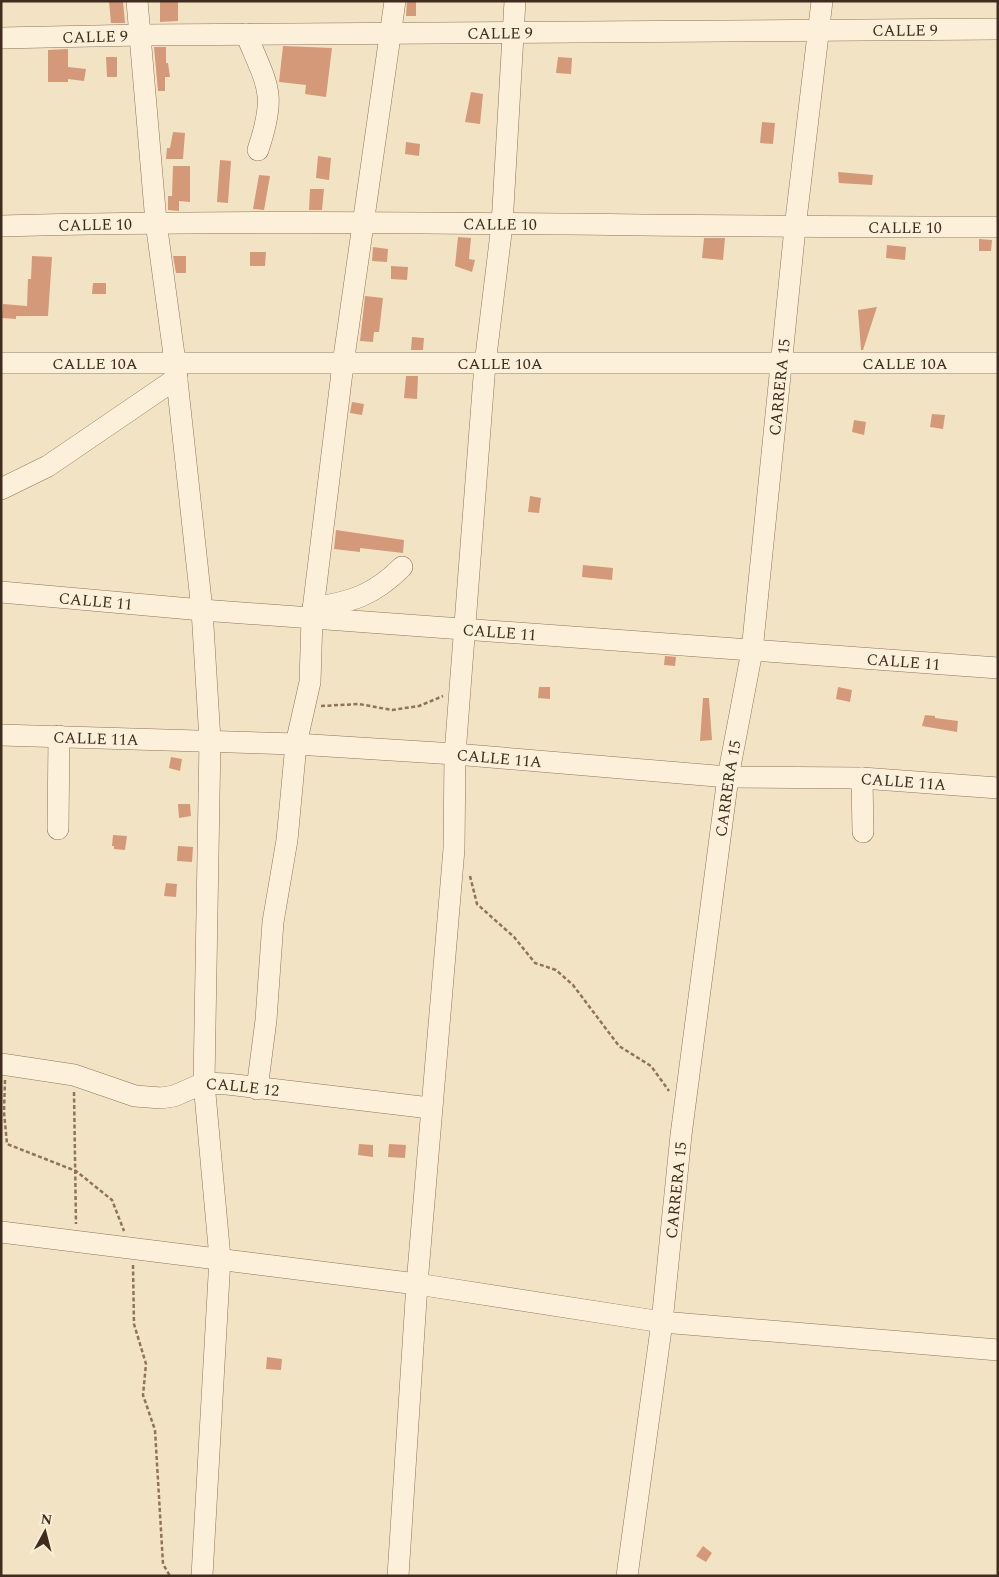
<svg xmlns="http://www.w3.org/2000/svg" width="999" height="1577" font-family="Spectral,serif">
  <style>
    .building { fill: #d49978 }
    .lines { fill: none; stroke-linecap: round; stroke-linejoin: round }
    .minor-casing { stroke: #907359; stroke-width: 22 }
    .path { stroke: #907359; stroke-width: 2.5; stroke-dasharray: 4 2.5; stroke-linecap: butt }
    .minor { stroke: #fcf0da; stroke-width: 21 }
    .labels { text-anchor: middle; stroke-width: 5; stroke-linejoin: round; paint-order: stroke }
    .street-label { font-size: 16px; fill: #3f2c1e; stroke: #f9edd6 }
  </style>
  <rect width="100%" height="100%" fill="#f3e3c5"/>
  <path class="building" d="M109,1H123L125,23H111Z
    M160,1H178V21L160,22Z
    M407,1H416V16H406Z
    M283,46L332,48L326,97L305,94L306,85L279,82Z
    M154,47H166V63H168L170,77H165V91H158Z
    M68,49V67L86,69L84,81L68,79V82H48V50Z
    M106,57H117V77H107Z
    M558,57L572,58L571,74L556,73Z
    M471,92L483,94L480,124L465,122Z
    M762,122L775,123L773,144L760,143Z
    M173,132L185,133L183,159H166L167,148H170Z
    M406,142L420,144L419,156L405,154Z
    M318,156L331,158L329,180L316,178Z
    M220,160L231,161L228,203L217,202Z
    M173,166H190V202L179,201V211L168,210V196H172Z
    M838,172L873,175L872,185L839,183Z
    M259,175L270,176L264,210L253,209Z
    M310,189H324L322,210H309Z
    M458,237L471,238L469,259L475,260L472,272L455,266Z
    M704,238H725L723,260L702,258Z
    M979,239L992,240L991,251H979Z
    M887,245L906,247L905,260L886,258Z
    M373,247L388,249L387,262L372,261Z
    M250,252H266L265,266H250Z
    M32,256L52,257L48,316H16V319L2,318L3,304L27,306L28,279H31Z
    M173,256H186V273H176Z
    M391,266L408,267L407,280L391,279Z
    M93,283H106V294H92Z
    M365,296L383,298L379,332H374L373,342L360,341Z
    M877,307L863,350H861L858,310Z
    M412,337L424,338L423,350H411Z
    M406,376H418L417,399L404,398Z
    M352,402L364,404L362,415L350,413Z
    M932,414L945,415L943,429L930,427Z
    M854,420L866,422L864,435L852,432Z
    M530,496L541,498L539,513L528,512Z
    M336,530L404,540L403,553L360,548V552L334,549Z
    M583,565L613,568L612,580L582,577Z
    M665,656L676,657L675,666L664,665Z
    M539,687H550V699L538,698Z
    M838,687L852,690L850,702L836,699Z
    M703,698H709L712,740L700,741Z
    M925,715L935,716V718L958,721L957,732L922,726Z
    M171,757L182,759L180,771L169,768Z
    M178,804H190L191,816L179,818Z
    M113,835L127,836L125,850L114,849V846H112Z
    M178,846L193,847L192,862L177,861Z
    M166,883L177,884L176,897L164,896Z
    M359,1144L373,1145V1157L358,1155Z
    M389,1144L406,1145L405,1158L388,1157Z
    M267,1357L282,1359L281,1370L266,1369Z
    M703,1546L712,1553L706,1562L696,1556Z"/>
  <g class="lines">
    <g class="minor-casing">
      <g id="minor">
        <path d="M137,1L156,222L175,362L202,610L210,740L204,1083L220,1258L202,1576"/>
        <path d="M246,34C268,87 277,93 258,150"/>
        <path id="s1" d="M1,38L141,35L998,29"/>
        <path id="s2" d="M1,226C333,217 666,228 998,227"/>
        <path id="s3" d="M1,363H998"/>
        <path d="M1,489L48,466L177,378"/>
        <path id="s4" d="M1,592L202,610L998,668"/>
        <path d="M313,608C352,602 374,595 402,567"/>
        <path id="s5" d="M1,735L296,744L455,754L728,777L862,778L998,788"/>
        <path d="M862,778L863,832"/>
        <path d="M58,829L59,736"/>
        <path id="s6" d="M1,1064L74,1075L135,1096L161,1098L174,1096L204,1083L227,1084L430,1108"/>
        <path d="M257,1089L266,1020L273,922L287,840L296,744L310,682L312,618L343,364L395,1"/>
        <path d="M1,1232L417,1284L662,1322L998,1350"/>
        <path d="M398,1576L417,1284L454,849L455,754L485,364L502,225L515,1"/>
        <path id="s7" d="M627,1576L662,1322L681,1135L728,777L752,651L795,228L822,1"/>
      </g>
    </g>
    <path class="path" d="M321,706L359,704L392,710L419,706L443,696
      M470,876L477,904L514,937L535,963L556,970L573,985L619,1046L651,1066L669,1091
      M5,1080L4,1112L7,1144L76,1171L112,1200L124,1231
      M74,1092L76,1224
      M133,1265L134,1324L146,1364L143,1395L155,1430L163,1564L170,1576"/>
    <use href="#minor" class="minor"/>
  </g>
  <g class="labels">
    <g class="street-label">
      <text dy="6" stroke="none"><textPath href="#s1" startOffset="904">CALLE 9</textPath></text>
      <text dy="6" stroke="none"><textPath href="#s1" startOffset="499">CALLE 9</textPath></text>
      <text dy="6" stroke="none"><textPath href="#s1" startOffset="94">CALLE 9</textPath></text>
      <text dy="6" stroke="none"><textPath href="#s2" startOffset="94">CALLE 10</textPath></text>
      <text dy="6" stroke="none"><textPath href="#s2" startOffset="499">CALLE 10</textPath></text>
      <text dy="6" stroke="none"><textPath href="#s2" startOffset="904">CALLE 10</textPath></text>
      <text dy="6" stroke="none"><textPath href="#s3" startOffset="94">CALLE 10A</textPath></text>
      <text dy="6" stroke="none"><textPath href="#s3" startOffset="499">CALLE 10A</textPath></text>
      <text dy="6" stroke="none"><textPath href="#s3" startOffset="904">CALLE 10A</textPath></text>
      <text dy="6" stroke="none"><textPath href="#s7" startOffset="1199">CARRERA 15</textPath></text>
      <text dy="6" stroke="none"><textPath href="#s4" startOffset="95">CALLE 11</textPath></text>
      <text dy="6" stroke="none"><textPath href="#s4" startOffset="500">CALLE 11</textPath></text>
      <text dy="6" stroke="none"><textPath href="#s4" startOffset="905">CALLE 11</textPath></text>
      <text dy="6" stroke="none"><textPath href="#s5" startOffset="95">CALLE 11A</textPath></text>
      <text dy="6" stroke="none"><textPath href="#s5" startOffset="499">CALLE 11A</textPath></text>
      <text dy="6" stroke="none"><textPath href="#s5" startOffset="904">CALLE 11A</textPath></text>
      <text dy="6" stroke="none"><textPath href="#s7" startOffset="794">CARRERA 15</textPath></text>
      <text dy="6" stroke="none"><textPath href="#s6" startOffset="249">CALLE 12</textPath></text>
      <text dy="6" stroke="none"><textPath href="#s7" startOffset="389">CARRERA 15</textPath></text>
    </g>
  </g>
  <rect width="999" height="1577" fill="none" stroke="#3f2c1e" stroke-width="5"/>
  <g transform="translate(45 1532) rotate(7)" stroke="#f9edd6" stroke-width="4" paint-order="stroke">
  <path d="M0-4L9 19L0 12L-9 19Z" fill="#3f2c1e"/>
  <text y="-8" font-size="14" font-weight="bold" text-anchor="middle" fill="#3f2c1e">N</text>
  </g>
</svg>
